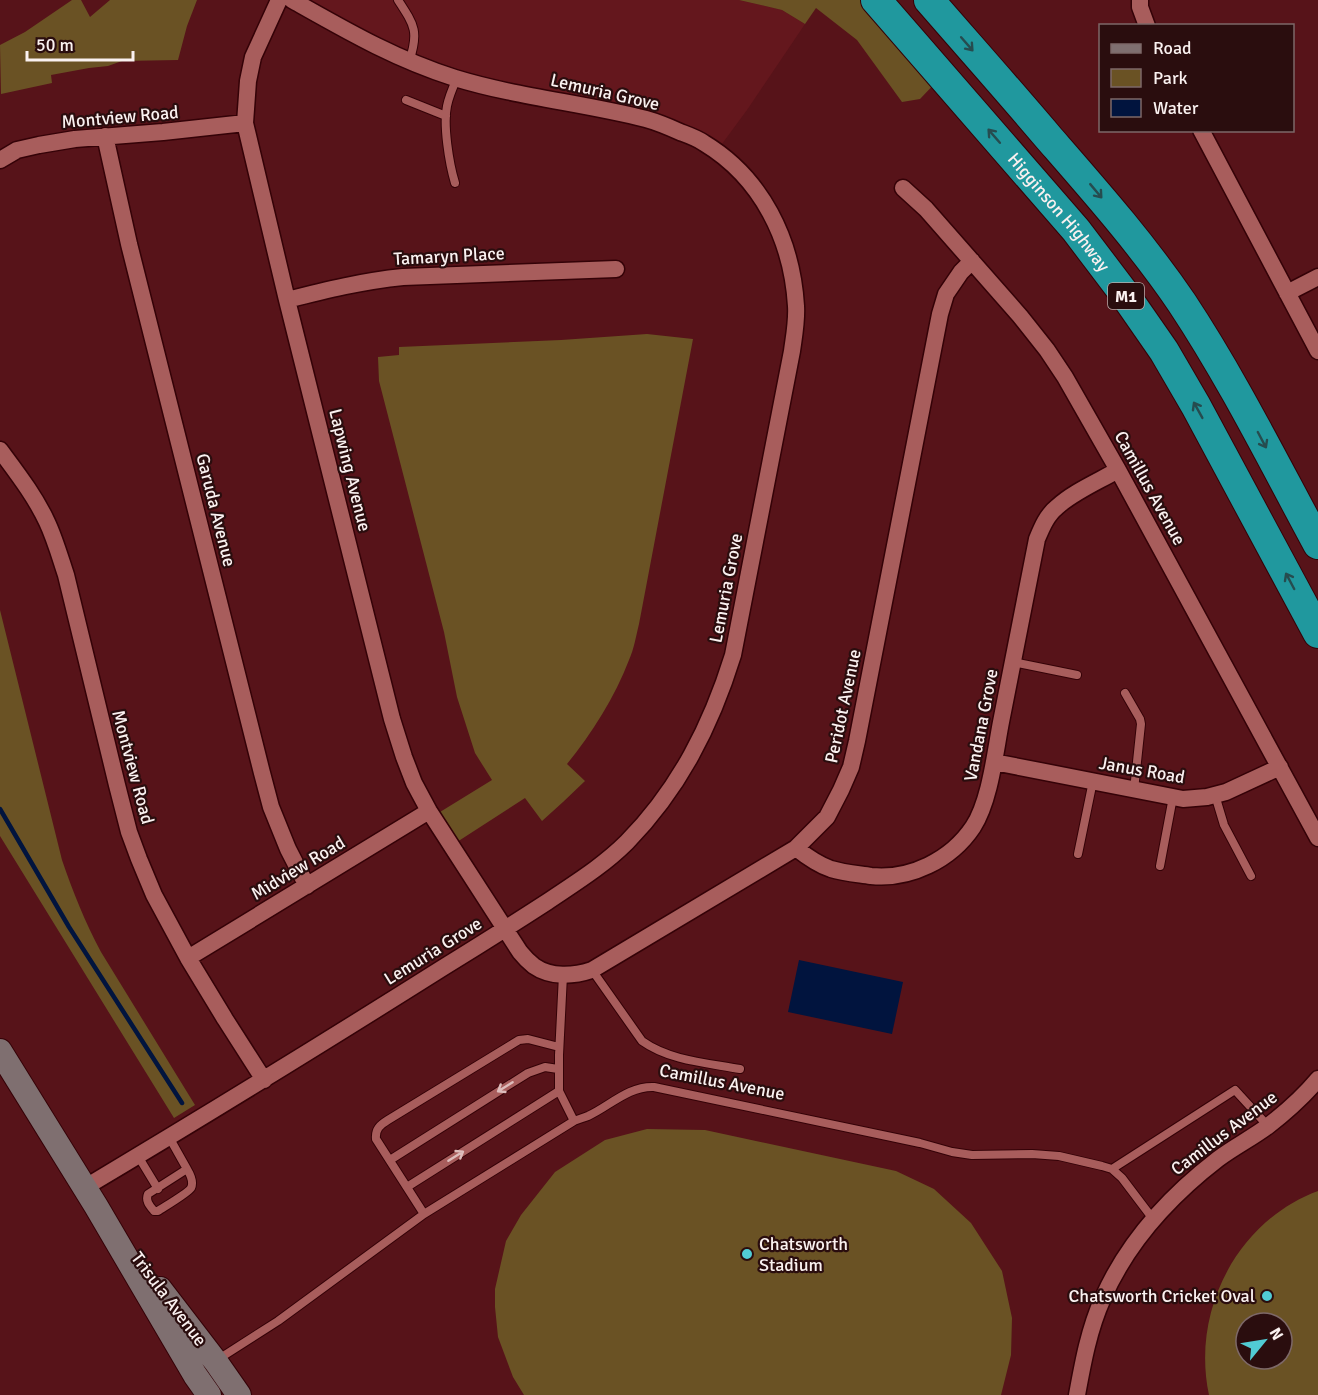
<svg xmlns="http://www.w3.org/2000/svg" width="1318" height="1395" font-family="Signika,sans-serif">
  <style>
    .built { fill: #64171d }
    .green { fill: #6a5224; fill-rule: evenodd }
    .water { fill: #01143e }
    .lines { fill: none; stroke-linecap: round; stroke-linejoin: round }
    .stream { stroke: #01143e; stroke-width: 4.5 }
    .lane-casing { stroke: #340207; stroke-width: 10 }
    .street-casing { stroke: #340207; stroke-width: 19 }
    .secondary-casing { stroke: #340207; stroke-width: 26 }
    .highway-casing { stroke: #340207; stroke-width: 32 }
    .lane { stroke: #a85d5c; stroke-width: 8 }
    .street { stroke: #a85d5c; stroke-width: 16 }
    .secondary { stroke: #7f6f70; stroke-width: 24 }
    .highway { stroke: #20989e; stroke-width: 30 }
    .oneway { stroke: #264c4f }
    .oneway2 { stroke: #ddbdbc }
    .poi-dot { fill: #51ccd4; stroke: #2a0d0e; stroke-width: 2 }
    .labels { text-anchor: middle; stroke-width: 4.5; stroke-linejoin: round; paint-order: stroke }
    .shield { fill: #2a0d0e; stroke: #bcadac; stroke-width: 1.5 }
    .shield-label { font-size: 16px; font-weight: bold; fill: #faf1f0 }
    .street-label { font-size: 18px; fill: #faf1f0; stroke: #2a0d0e }
    .poi-label { font-size: 18px; fill: #faf1f0; stroke: #2a0d0e; text-anchor: start }
  </style>
  <rect width="100%" height="100%" fill="#571319"/>
  <path class="built" d="M289,0H739L782,10L805,24L747,110L716,152L676,132L459,81Z"/>
  <path class="green" d="M72,0H81L90,17L110,0H197L187,26L178,60L122,61L108,66L89,68L51,75L52,83L1,94L0,45L25,32Z
    M739,0H874L941,77L920,99L902,102L857,40L816,8L805,24L782,10Z
    M647,334L693,339L639,624C636,636 634,649 629,660C615,697 592,733 567,764L585,781L563,802L542,821L525,798L457,842L440,812L492,780L475,753L457,697L444,632L379,381L378,357L399,355V347L561,340Z
    M0,610L62,860C73,892 85,922 101,952L195,1105L174,1118L0,836Z
    M647,1129L705,1130L896,1171L934,1189L971,1223L1002,1271L1012,1318L1011,1355L1001,1395H524L513,1377L498,1337L495,1307V1289L506,1241L521,1215L555,1172L605,1140Z
    M1318,1191V1395H1209C1191,1311 1237,1221 1318,1191ZM1246,1323H1282V1359H1246Z"/>
  <path class="water" d="M799,960L903,982L892,1034L788,1012Z"/>
  <g class="lines">
    <path class="stream" d="M0,809L69,927L182,1103"/>
    <g class="lane-casing">
      <path id="lane" d="M398,0C415,26 419,32 409,62
        M406,100L446,116
        M455,183C449,163 443,125 447,106C449,96 453,87 457,78
        M1013,662L1077,675
        M1125,693L1140,719L1141,724L1134,790
        M1215,795L1224,825L1251,876
        M1078,854L1093,781
        M1160,866L1173,797
        M592,970L642,1041C670,1061 708,1063 740,1069
        M563,975L559,1055V1091L574,1121
        M169,1137L187,1169L148,1194C145,1201 150,1206 154,1211H158C164,1207 188,1193 191,1188C194,1182 190,1174 187,1169
        M138,1156L158,1189
        M390,1160L528,1073L545,1067L558,1069
        M1112,1169L1235,1090L1268,1126
        M407,1187L559,1091
        M424,1214L376,1139C375,1129 380,1125 388,1120L519,1040L528,1039L559,1047
        M217,1360L278,1321L424,1214L574,1121C578,1119 583,1118 588,1116C610,1106 628,1086 654,1087L920,1143L952,1152L972,1155L1032,1154L1059,1156L1102,1166L1112,1169L1122,1178L1153,1219"/>
    </g>
    <g class="street-casing">
      <path id="street" d="M279,0L253,57L248,81L245,123L287,300L392,719L404,757L414,783L429,811L520,952C524,957 529,962 534,966C551,978 574,976 592,970L796,848L827,817L841,790L851,767L857,741L940,314L946,294L961,272L972,261
        M1140,0V7L1147,26
        M1201,130L1318,351
        M105,136L129,244L262,773L271,807L288,849L307,886
        M0,160L17,150L39,145L75,139L163,132L245,123
        M903,188L926,209L1020,316L1047,350L1065,377L1118,470L1318,838
        M1287,293L1318,277
        M287,300C326,290 363,281 403,277L616,269
        M0,450C17,473 35,496 47,522C55,539 60,557 66,575L117,785L129,832L139,859L154,895L188,958L225,1019L264,1080
        M994,762L1183,799L1207,797L1226,792L1280,767
        M796,848C806,856 819,865 831,869C844,873 858,874 871,876C910,880 951,860 973,827C990,801 995,753 1001,722C1013,661 1025,600 1037,539C1042,527 1047,515 1057,507C1073,492 1099,481 1118,470
        M188,958L429,811
        M84,1188C205,1116 325,1042 444,967C478,946 513,924 547,902C575,883 603,866 627,842C679,789 711,726 733,655L792,351C794,336 797,321 796,306C792,240 762,178 704,143C697,138 688,135 680,132C669,127 657,122 646,119C583,103 517,97 455,78C395,59 347,31 292,0
        M1077,1395C1083,1362 1089,1329 1103,1298C1128,1241 1170,1196 1218,1159C1234,1147 1252,1138 1268,1126C1286,1112 1303,1097 1318,1079"/>
    </g>
    <g class="secondary-casing">
      <path id="secondary" d="M0,1051L96,1206L195,1375L209,1395
        M160,1289L216,1362L239,1395"/>
    </g>
    <g class="highway-casing">
      <g id="highway">
        <path id="s1" d="M876,0L1076,230L1123,292L1164,351L1196,406L1318,633"/>
        <path d="M929,0C969,46 1009,91 1048,137C1095,191 1142,244 1182,303C1233,380 1274,463 1318,544"/>
      </g>
    </g>
    <use href="#lane" class="lane"/>
    <use href="#street" class="street"/>
    <use href="#secondary" class="secondary"/>
    <use href="#highway" class="highway"/>
  </g>
  <defs><path id="oneway-shaft" d="M-6 0H5M1.5-3L5.5 0L1.5 3" fill="none" stroke-width="1.6" stroke-linecap="round" stroke-linejoin="round" transform="scale(1.5)"/></defs>
  <g class="oneway">
    <use href="#oneway-shaft" transform="translate(967 44) rotate(49)"/>
    <use href="#oneway-shaft" transform="translate(994 136) rotate(-131)"/>
    <use href="#oneway-shaft" transform="translate(1096 191) rotate(50)"/>
    <use href="#oneway-shaft" transform="translate(1198 410) rotate(-119)"/>
    <use href="#oneway-shaft" transform="translate(1262 440) rotate(62)"/>
    <use href="#oneway-shaft" transform="translate(1290 581) rotate(-118)"/>
  </g>
  <g class="oneway2">
    <use href="#oneway-shaft" transform="translate(505 1087) rotate(148)"/>
    <use href="#oneway-shaft" transform="translate(456 1156) rotate(-32)"/>
  </g>
  <g class="poi-dot">
    <circle cx="747" cy="1254" r="6"/>
    <circle cx="1267" cy="1296" r="6"/>
  </g>
  <g class="labels">
    <rect class="shield" x="1108" y="283" width="36" height="26" rx="4.5"/>
    <g class="shield-label">
      <text x="1126" y="302">M1</text>
    </g>
    <g class="street-label">
      <text transform="translate(605 92) rotate(13)" y="6">Lemuria Grove</text>
      <text transform="translate(120 117) rotate(-5)" y="6">Montview Road</text>
      <text dy="6" stroke="none"><textPath href="#s1" startOffset="280">Higginson Highway</textPath></text>
      <text transform="translate(449 256) rotate(-3)" y="6">Tamaryn Place</text>
      <text transform="translate(350 470) rotate(76)" y="6">Lapwing Avenue</text>
      <text transform="translate(1150 488) rotate(61)" y="6">Camillus Avenue</text>
      <text transform="translate(216 510) rotate(76)" y="6">Garuda Avenue</text>
      <text transform="translate(726 588) rotate(-79)" y="6">Lemuria Grove</text>
      <text transform="translate(843 706) rotate(-78)" y="6">Peridot Avenue</text>
      <text transform="translate(981 725) rotate(-79)" y="6">Vandana Grove</text>
      <text transform="translate(133 767) rotate(75)" y="6">Montview Road</text>
      <text transform="translate(1142 770) rotate(10)" y="6">Janus Road</text>
      <text transform="translate(298 868) rotate(-31)" y="6">Midview Road</text>
      <text transform="translate(433 951) rotate(-32)" y="6">Lemuria Grove</text>
      <text transform="translate(722 1082) rotate(11)" y="6">Camillus Avenue</text>
      <text transform="translate(1224 1133) rotate(-37)" y="6">Camillus Avenue</text>
      <text transform="translate(169 1299) rotate(53)" y="6">Trisula Avenue</text>
    </g>
    <g class="poi-label">
      <text x="759" y="1250">Chatsworth<tspan x="759" dy="21">Stadium</tspan></text>
      <text x="1255" y="1302" text-anchor="end">Chatsworth Cricket Oval</text>
    </g>
  </g>
  <rect x="1099" y="24" width="195" height="108" fill="#2a0d0e" stroke="#7d6868" stroke-width="1.5"/>
  <rect x="1111" y="44" width="30" height="9" fill="#7f6f70" stroke="#7d6868" stroke-width="1.5"/>
  <text x="1153" y="54" font-size="18" fill="#faf1f0">Road</text>
  <rect x="1111" y="69" width="30" height="18" fill="#6a5224" stroke="#7d6868" stroke-width="1.5"/>
  <text x="1153" y="84" font-size="18" fill="#faf1f0">Park</text>
  <rect x="1111" y="99" width="30" height="18" fill="#01143e" stroke="#7d6868" stroke-width="1.5"/>
  <text x="1153" y="114" font-size="18" fill="#faf1f0">Water</text>
  <g transform="translate(1264 1341) rotate(60)"><circle r="28" fill="#2a0d0e" stroke="#7d6868" stroke-width="1.5"/>
  <path d="M0-4.5L10 22L0 15L-10 22Z" fill="#51ccd4"/>
  <text y="-9" font-size="16" font-weight="bold" text-anchor="middle" fill="#faf1f0">N</text>
  </g>
  <path d="M27 51v9h106v-9" fill="none" stroke="#faf1f0" stroke-width="3"/>
  <text x="36" y="51" font-size="18" fill="#faf1f0" stroke="#2a0d0e" stroke-width="4.5" paint-order="stroke">50 m</text>
</svg>
